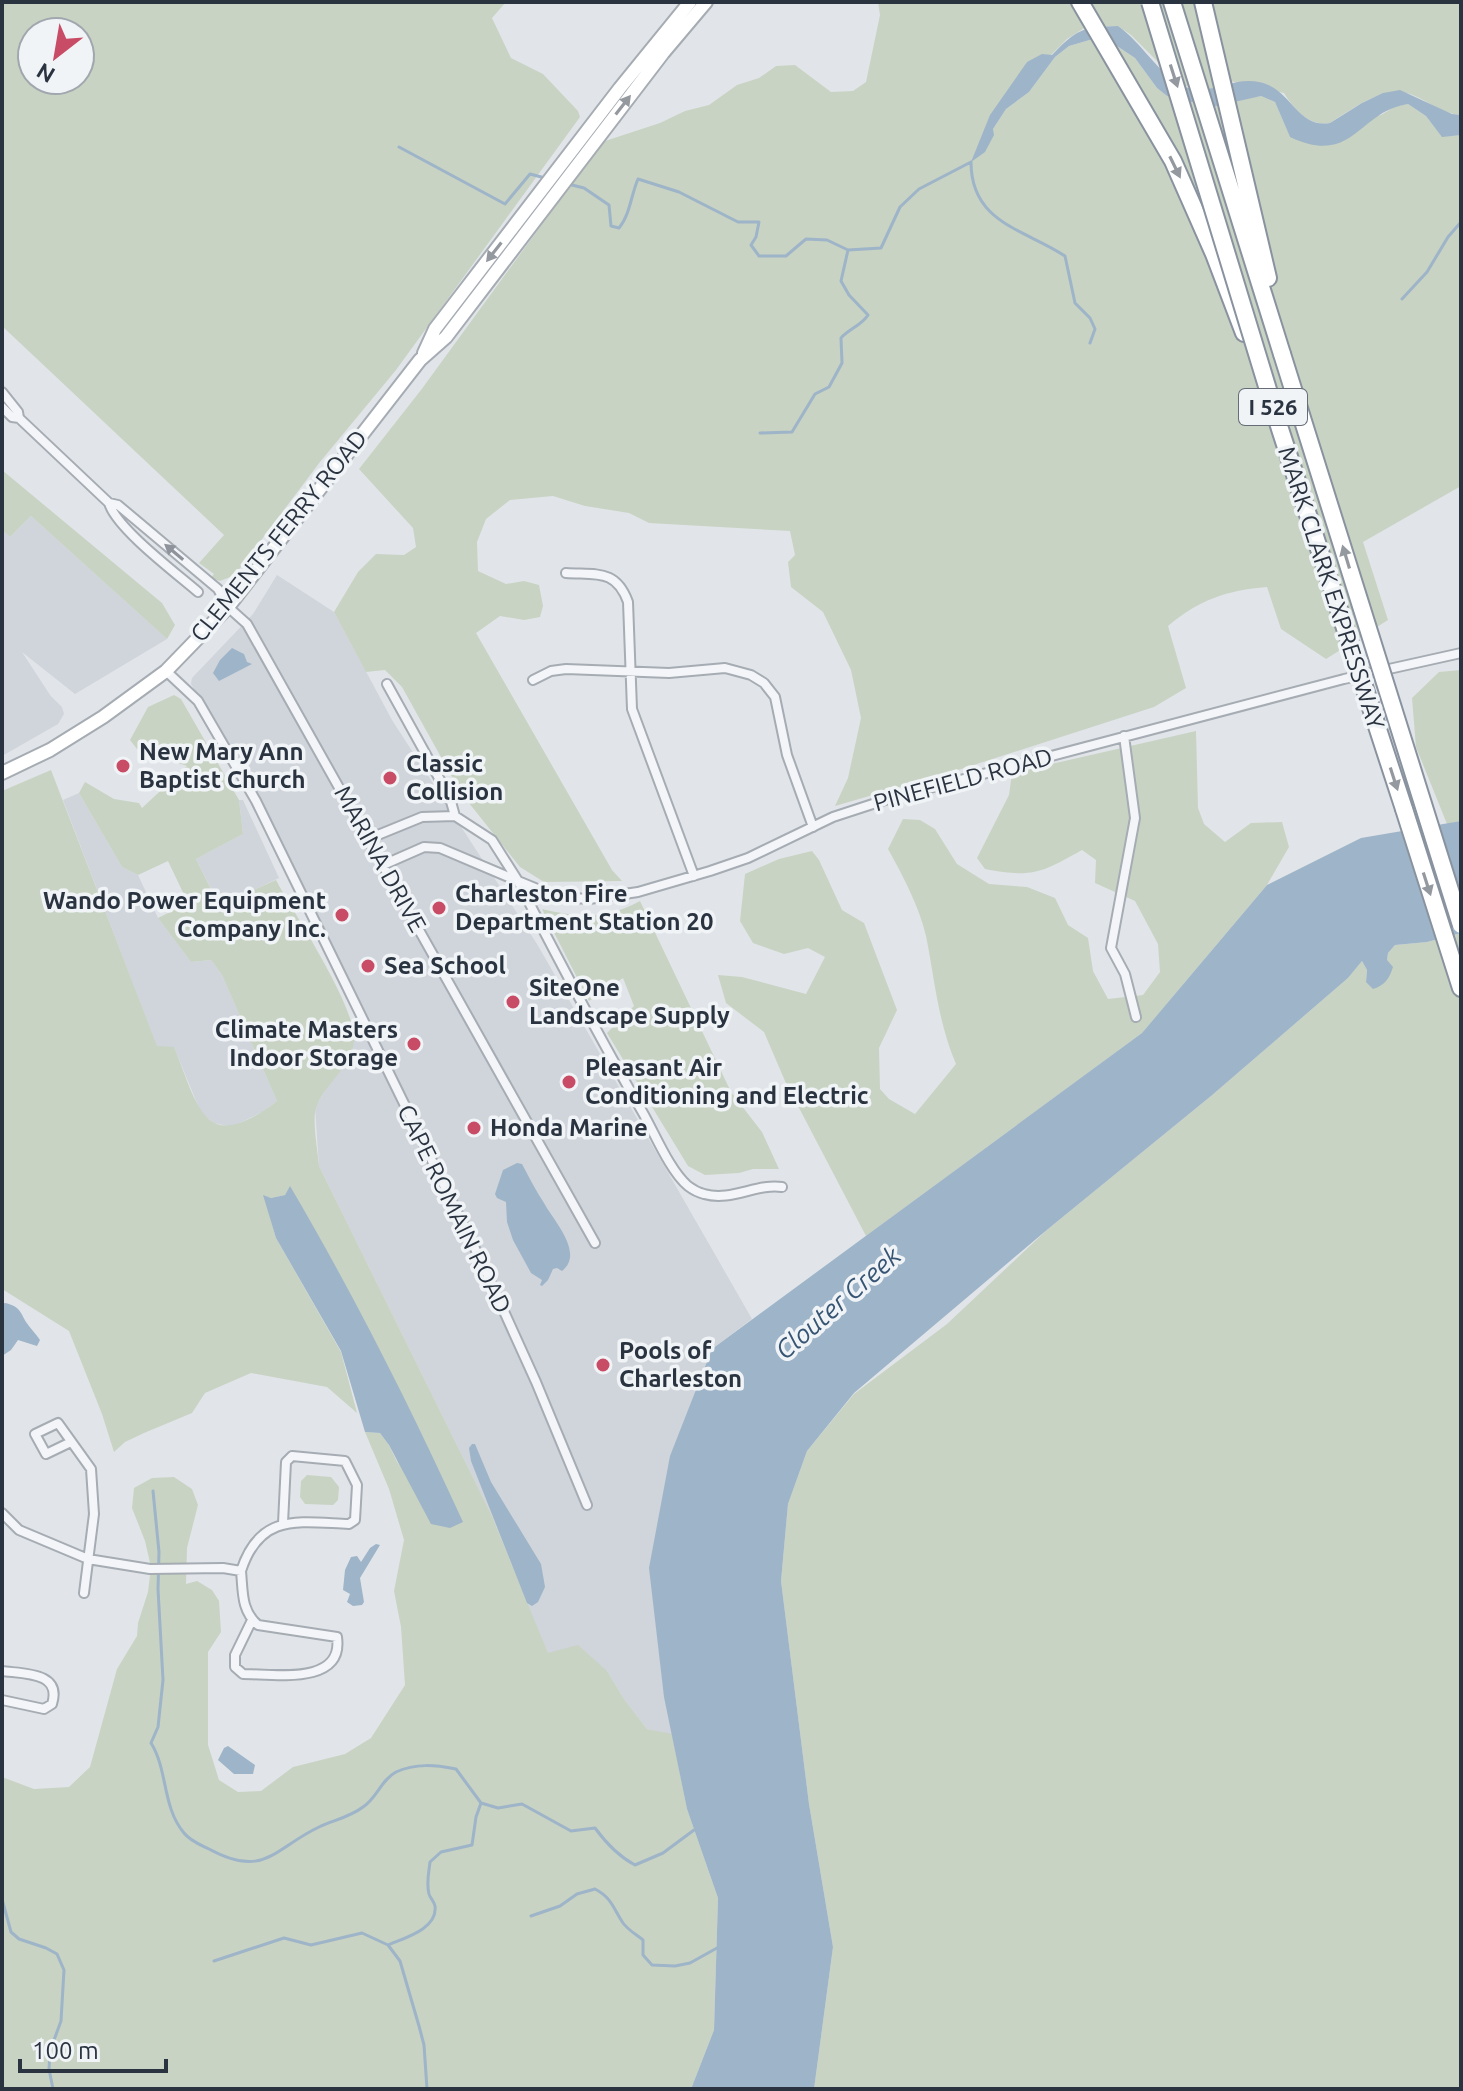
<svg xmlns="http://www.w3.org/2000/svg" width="1463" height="2091" font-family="Ubuntu,sans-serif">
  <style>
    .built { fill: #d0d4db }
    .green { fill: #c8d3c3; fill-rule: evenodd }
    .water { fill: #9eb4c8 }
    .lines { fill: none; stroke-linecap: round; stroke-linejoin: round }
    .stream { stroke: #9eb4c8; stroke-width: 3 }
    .minor-casing { stroke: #a6acb3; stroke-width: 12 }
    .secondary-casing { stroke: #a6acb3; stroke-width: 16 }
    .motorway-casing { stroke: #89939f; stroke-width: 20 }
    .minor { stroke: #f4f5f8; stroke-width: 8 }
    .secondary { stroke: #fff; stroke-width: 12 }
    .motorway { stroke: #fff; stroke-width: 16 }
    .motorway-bridge-casing { stroke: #89939f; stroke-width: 20; stroke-linecap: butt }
    .motorway-bridge { stroke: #fff; stroke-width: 16 }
    .oneway { fill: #9499a0 }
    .oneway2 { fill: #8f949c }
    .poi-dot { fill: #c84c65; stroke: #f1f4f7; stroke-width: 3 }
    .labels { text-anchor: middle; stroke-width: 7; stroke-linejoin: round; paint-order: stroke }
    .shield { fill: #f1f4f7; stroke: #666d77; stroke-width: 2 }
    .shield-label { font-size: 22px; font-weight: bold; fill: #2a3340 }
    .street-label { font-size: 24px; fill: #2a3340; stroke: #f1f4f7 }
    .poi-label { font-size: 24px; font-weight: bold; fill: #2a3340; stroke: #f1f4f7; text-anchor: start }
    .water-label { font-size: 26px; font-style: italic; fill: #365473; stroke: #f1f4f7 }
  </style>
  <rect width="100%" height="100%" fill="#e1e5e9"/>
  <path class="built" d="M31,516L167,639L75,694L22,652L50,695L62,707L64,714L58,724L2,756V530L10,537Z
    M277,575L334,612L392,720L537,944L752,1319L712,1349L672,1735L647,1729L624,1699L607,1671L548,1654L492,1516L319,1166L315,1107L334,1076L348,1062L354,1039L353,1033L369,1020L235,755L191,684L192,678L253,614Z
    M79,793L122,867L138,875L158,918L191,962L211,960L222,975L277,1101L262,1112L232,1127L214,1123L201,1113L174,1047H157L63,800Z
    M239,800H243L279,878L220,906L196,859L243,834Z"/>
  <path class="green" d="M2,2H506L492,18L511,58L543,74L578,111L580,117L396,370L320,462L241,567L233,576L220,581L211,578L214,574L199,563L224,535L2,326ZM32,32H80V80H32Z
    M878,2H1461V115C1443,114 1431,103 1415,96C1386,83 1354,108 1330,123C1309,127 1294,109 1284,93L1230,81L1209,91L1181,85L1131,35L1118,26L1086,27L1067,39L1051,55L1027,62L993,129L1006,109L1029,92L1055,57L1069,46L1093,39L1111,42L1135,58L1157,88L1167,96L1190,101L1200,106L1261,96L1275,102L1290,137L1381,115L1396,106L1408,104L1426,116L1442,136L1461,135V486L1363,542L1388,620L1326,659L1281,629L1267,587C1227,590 1199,600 1168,626L1186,688L1154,707L952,772L835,806L848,778L861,718L851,670L823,612L791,587L788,562L795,555L790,531L649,523L629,513L585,506L553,496L510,500L486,519L477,542L478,571L506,584L524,581L539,585L543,606L540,617L524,620L500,616L476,633L612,870L622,881L544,882L520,867L461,793L402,687L385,670L366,672L334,612L358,572L376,554L404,555L416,547L413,528L359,469L421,390L602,142L660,123L685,111L709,105L737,85L759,78L776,66L795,65L831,92L853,91L866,82L880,15Z
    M2,470L162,603L175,625L167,639L31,516L10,537L2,530Z
    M1461,670V821L1447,824L1416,747L1412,698L1439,672Z
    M174,695L181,699L239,800L243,834L196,859L219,905L276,880C293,912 358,1009 354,1041C351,1067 327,1082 317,1105C311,1117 318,1152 319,1166L492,1516L548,1653L578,1645L607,1671L624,1699L647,1729L672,1734L687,1809L718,1898L714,2030L691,2089H2V1777L34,1789L69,1787L90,1767L117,1669L137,1636L138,1623L148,1592L151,1567L145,1541L132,1508L134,1488L152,1478L174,1477L192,1489L198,1505L187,1548L186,1584L197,1581L212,1590L219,1601L221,1632L208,1652V1745L219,1780L238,1792L261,1791L293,1767L345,1754L371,1738L405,1685L401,1627L394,1591L404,1540L389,1489L365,1432L380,1433L389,1445L400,1468L290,1187L285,1195L271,1198L264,1196L276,1238L341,1352L357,1413L327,1387L251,1373L205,1393L192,1413L144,1433L125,1442L114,1452L102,1414L69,1331L2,1289V791L51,770L157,1046L174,1047C199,1108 204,1157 277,1101L222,975L211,960L191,962L158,918L188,903L168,861L138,875L122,867L79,793L85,782L114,799L139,803L142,808L187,766L137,749L130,740L148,707Z
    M1196,731L1198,808L1204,824L1225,842L1251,823L1282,822L1289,847L1267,885L1142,1033L866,1236L785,1081L764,1032L726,1003L718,975L742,977L806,994L825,957L808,948L784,954L753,943L740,921L745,874L779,859L812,851L819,860L842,910L864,923L897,1010L879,1048L880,1089L889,1099L915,1114L956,1064C938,1022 935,981 926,936C919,906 903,876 888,849L903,819L920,820L935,829L957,864L989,884L1027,887L1055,898L1068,925L1088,938L1093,971L1108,999L1143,995L1160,972L1158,944L1135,901L1095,883L1096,860L1082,850C1041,873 1033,878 985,869L977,858L1009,795L1012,773Z
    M640,901L731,1092L762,1132L779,1169H753L739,1173L705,1175L688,1166L607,1033L634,1006L623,978L589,1001L542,909C581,918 604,920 640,901Z
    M1461,933V2089H814L833,1947L809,1804L781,1581L788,1504L807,1451L854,1394L947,1324L1048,1229L1211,1096L1348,978L1362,961L1367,970L1366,982L1387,960L1388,953L1395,945L1427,942Z
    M307,1475L331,1477L339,1487L338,1500L333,1505L305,1504L300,1497L301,1481Z"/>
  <path class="water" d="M1118,26C1140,41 1159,74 1181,85C1208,99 1231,76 1259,82C1291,88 1297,129 1330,123L1362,103L1383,93L1400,90L1452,114L1461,115V135L1442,137L1426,116L1408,104C1358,111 1354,167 1290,137L1275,102L1261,96L1212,107L1167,96L1157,88L1135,58L1111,42L1093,39L1069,46L1055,57L1029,92L1006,109L993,129L994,135L985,152L971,162L990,115L1027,62L1042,54L1052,55C1077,29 1082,27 1118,26Z
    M232,648L244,654L247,662L252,664L219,681L213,673L220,660Z
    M1461,821V933L1427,942L1395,945L1388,953L1387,960L1393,967C1389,979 1385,985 1373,989L1366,982L1367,970L1362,961L1348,978L1211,1096L1048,1229L854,1393L807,1451L788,1504L781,1581L809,1804L833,1947L814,2089H691L714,2030L718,1898L687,1809L664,1697L649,1568L670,1456L712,1349L1142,1033L1267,885L1361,838Z
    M517,1163L522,1164C529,1177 536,1191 544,1203C553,1220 585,1253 562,1271L557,1268L553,1269L548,1280L542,1286L540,1285L542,1280L531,1273L513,1240L507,1222L506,1202L497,1198L495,1194L503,1170Z
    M290,1186C354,1295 411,1408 463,1522L450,1528L431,1524L389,1445L380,1433L365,1432L341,1351L276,1238L263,1195L271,1198L285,1195Z
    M5,1303C19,1306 20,1311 26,1322C30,1328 36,1334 40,1340L37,1346L18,1340L11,1350L2,1356V1304Z
    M472,1444H475L491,1482L541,1564L545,1587L538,1602L532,1606L527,1603L471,1461L469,1448Z
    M376,1544L380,1545L360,1578L364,1602L362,1605L353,1606L347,1602L350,1594L343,1590L345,1570L351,1557L357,1556L361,1562L370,1548Z
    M228,1746L255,1765L253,1774H234L218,1760L224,1748Z"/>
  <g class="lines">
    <path class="stream" d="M399,147L505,204L530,174L545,178
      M971,162C971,223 1024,229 1065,256L1075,303L1090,318L1095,329L1090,343
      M568,184L584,188L609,205L611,226L619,228C630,215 631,195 638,179L679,192L738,222H759L756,237L751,245L759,256H786L806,239L827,240L848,250L881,248L900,207L919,189L971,162
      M1402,299L1427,272L1448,237L1461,222
      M760,433L792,432L815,394L829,387L842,363L841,338C849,329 862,325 868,315L849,295L841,281L848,250
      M153,1491L159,1552L158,1589L163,1680L158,1727L151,1743C168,1770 162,1807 184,1833C190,1841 201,1845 209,1849C264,1879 273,1849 319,1827C334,1820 350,1817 363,1807C377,1798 381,1780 396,1772C416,1763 435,1765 456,1769L481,1803L498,1808L522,1804L571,1831L595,1828C606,1843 618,1856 635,1865L663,1853L694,1830
      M2,1899L11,1932L19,1939L46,1948L57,1954L64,1970L61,2021L50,2051L49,2069L53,2089
      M531,1916L560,1906L577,1894L595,1889C612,1898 613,1908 623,1923C628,1930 637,1935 643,1940V1955L652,1965L675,1966L690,1963L717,1948
      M388,1945C404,1938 438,1929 435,1906C434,1901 430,1898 429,1894C426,1883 429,1872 430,1862L441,1852L472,1845L476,1817L481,1803
      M214,1961L284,1938L311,1945L362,1933L388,1945L400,1961L419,2026L424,2045L427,2089"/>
    <g class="minor-casing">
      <path id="minor" d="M2,392L18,412L19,418
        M2,407L12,417L19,418L109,503C116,528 176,573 198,592
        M109,503L118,505L218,589L228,607L247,624L595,1243
        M566,573C597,575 616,569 628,602L632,709L694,876
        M166,671L198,701L256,801L483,1265L536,1382L587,1505
        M533,680L551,671L566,669L669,673L725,668L751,675L764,683L775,697L787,755L813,827
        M387,684L450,798L455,816
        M1124,736L1135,818L1111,948L1125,974L1136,1017
        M368,839L422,817L455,816L492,840L518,881L557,897L589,899L638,892L710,871L748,858L833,817L888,799L1344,679L1461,653
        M383,865L424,847L440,848L518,881C558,959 599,1037 643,1113C655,1134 670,1171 688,1186C692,1189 700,1193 704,1194C731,1202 757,1183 782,1187
        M71,1442L46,1454L35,1434L58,1423L91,1469L94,1514L84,1593
        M2,1513L19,1530L88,1559L150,1569L223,1568L241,1571C260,1512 299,1522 349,1524L355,1520L357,1485L345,1461L292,1456L286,1462L283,1523
        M241,1571C243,1591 241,1611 258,1625L337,1637C344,1686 273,1674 243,1674L235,1667V1655L252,1620
        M2,1671C24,1674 62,1672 52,1704L44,1709L2,1700"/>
    </g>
    <g class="secondary-casing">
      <path id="secondary" d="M424,353L435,329L620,88L690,2
        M2,773L50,750L103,717L166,671L228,607L420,360L446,337L663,53L706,2"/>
    </g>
    <g class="motorway-casing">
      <path id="motorway" d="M1080,2L1173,161L1214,254L1244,333
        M1172,2L1282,354
        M1203,2L1268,278
        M1404,809L1461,988"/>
    </g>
    <use href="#minor" class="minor"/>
    <use href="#secondary" class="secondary"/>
    <use href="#motorway" class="motorway"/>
    <g class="motorway-bridge-casing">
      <path id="motorway-bridge" d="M1150,2L1280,429L1404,809
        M1282,354L1461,925"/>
    </g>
    <use href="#motorway-bridge" class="motorway-bridge"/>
  </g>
  <defs><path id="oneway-solid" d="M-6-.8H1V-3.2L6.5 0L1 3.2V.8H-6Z" transform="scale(2)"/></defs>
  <g class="oneway">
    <use href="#oneway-solid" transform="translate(1174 76) rotate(72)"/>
    <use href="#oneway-solid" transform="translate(623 105) rotate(-52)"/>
    <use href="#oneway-solid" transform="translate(1175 167) rotate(64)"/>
    <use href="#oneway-solid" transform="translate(494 252) rotate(128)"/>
    <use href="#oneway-solid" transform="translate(1346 557) rotate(-107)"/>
    <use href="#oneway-solid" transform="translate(1394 779) rotate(72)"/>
    <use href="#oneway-solid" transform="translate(1427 884) rotate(72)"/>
  </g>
  <use class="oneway2" href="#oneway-solid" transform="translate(174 552) rotate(-140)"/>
  <g class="poi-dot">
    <circle cx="123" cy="766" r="8"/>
    <circle cx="390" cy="778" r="8"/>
    <circle cx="439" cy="908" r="8"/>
    <circle cx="342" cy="915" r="8"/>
    <circle cx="368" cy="966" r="8"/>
    <circle cx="513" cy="1002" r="8"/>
    <circle cx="414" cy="1044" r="8"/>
    <circle cx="569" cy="1082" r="8"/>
    <circle cx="474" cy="1128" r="8"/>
    <circle cx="603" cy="1365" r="8"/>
  </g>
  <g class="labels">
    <rect class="shield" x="1239" y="389" width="68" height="36" rx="6"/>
    <g class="shield-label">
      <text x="1273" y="415">I 526</text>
    </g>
    <g class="street-label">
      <text transform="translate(279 536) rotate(-51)" y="8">CLEMENTS FERRY ROAD</text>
      <text transform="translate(1331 588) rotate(72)" y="8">MARK CLARK EXPRESSWAY</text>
      <text transform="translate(963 780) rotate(-15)" y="8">PINEFIELD ROAD</text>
      <text transform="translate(380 859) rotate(61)" y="8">MARINA DRIVE</text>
      <text transform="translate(454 1209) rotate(64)" y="8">CAPE ROMAIN ROAD</text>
    </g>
    <g class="poi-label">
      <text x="139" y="760">New Mary Ann<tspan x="139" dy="28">Baptist Church</tspan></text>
      <text x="406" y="772">Classic<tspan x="406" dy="28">Collision</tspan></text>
      <text x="455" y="902">Charleston Fire<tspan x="455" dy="28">Department Station 20</tspan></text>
      <text x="326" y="909" text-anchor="end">Wando Power Equipment<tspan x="326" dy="28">Company Inc.</tspan></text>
      <text x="384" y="974">Sea School</text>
      <text x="529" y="996">SiteOne<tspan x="529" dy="28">Landscape Supply</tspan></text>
      <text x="398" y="1038" text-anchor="end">Climate Masters<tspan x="398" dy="28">Indoor Storage</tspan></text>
      <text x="585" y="1076">Pleasant Air<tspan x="585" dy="28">Conditioning and Electric</tspan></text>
      <text x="490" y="1136">Honda Marine</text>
      <text x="619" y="1359">Pools of<tspan x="619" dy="28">Charleston</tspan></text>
    </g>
    <g class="water-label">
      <text transform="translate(838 1303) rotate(-41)" y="9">Clouter Creek</text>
    </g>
  </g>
  <rect width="1463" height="2091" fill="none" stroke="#2a3340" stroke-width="8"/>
  <g transform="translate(56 56) rotate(211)"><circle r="38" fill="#f1f4f7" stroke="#a1a7ae" stroke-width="2"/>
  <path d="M0-6L14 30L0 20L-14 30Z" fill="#c84c65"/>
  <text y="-12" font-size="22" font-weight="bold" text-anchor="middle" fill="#2a3340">N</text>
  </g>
  <path d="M20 2059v12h146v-12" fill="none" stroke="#2a3340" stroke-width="4"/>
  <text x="32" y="2059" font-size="24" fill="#2a3340" stroke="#f1f4f7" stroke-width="6" paint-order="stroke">100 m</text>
</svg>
